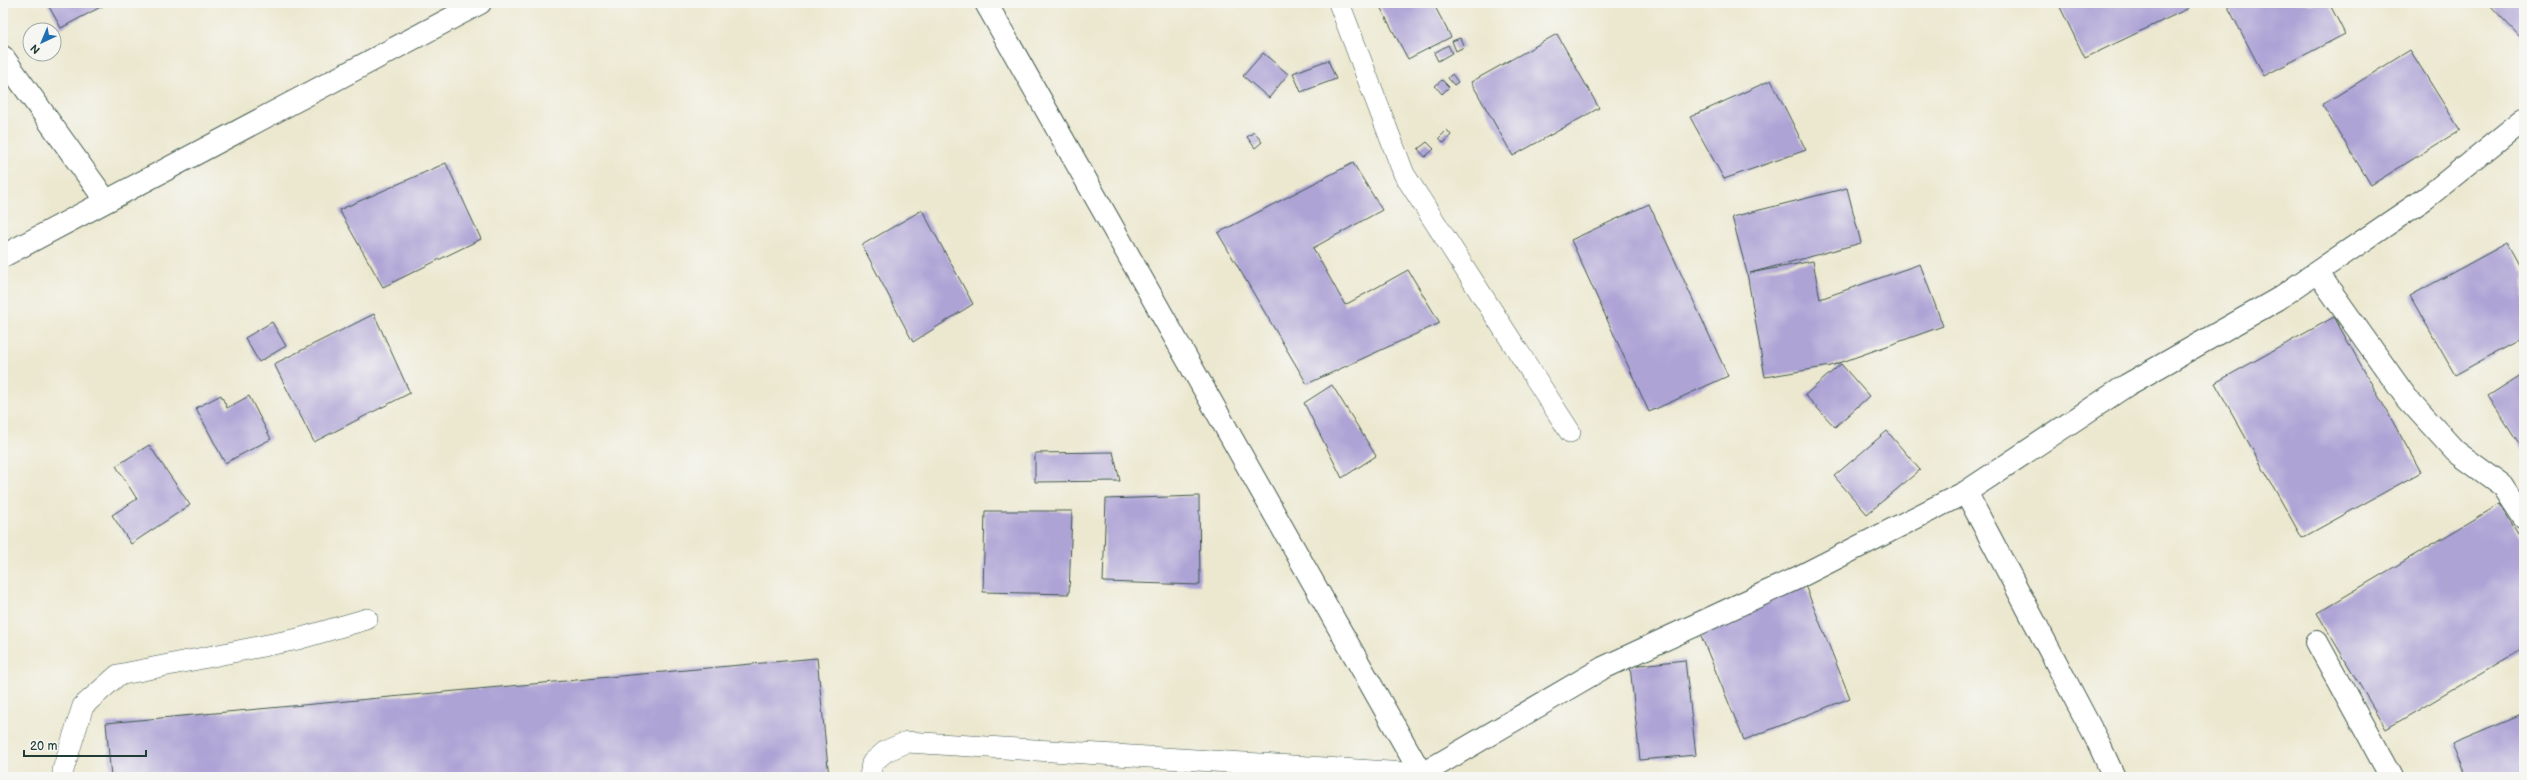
<svg xmlns="http://www.w3.org/2000/svg" width="2527" height="780" font-family="'Balsamiq Sans',sans-serif">
  <style>
    .building { fill: #ada3d5 }
    .lines { fill: none; stroke-linecap: round; stroke-linejoin: round }
    .service-casing { stroke: #3e574b; stroke-width: 22 }
    .minor-casing { stroke: #3e574b; stroke-width: 24 }
    .service { stroke: #fff; stroke-width: 21 }
    .minor { stroke: #fff; stroke-width: 22 }
  </style>
  <rect width="100%" height="100%" fill="#f6f6f2"/>
  <filter id="ink" filterUnits="userSpaceOnUse"><feTurbulence type="fractalNoise" baseFrequency=".025" numOctaves="2"/><feDisplacementMap in="SourceGraphic" scale="8" xChannelSelector="R" yChannelSelector="G"/><feConvolveMatrix kernelMatrix="1 2 1 2 8 2 1 2 1" color-interpolation-filters="sRGB"/></filter>
  <filter id="wash" filterUnits="userSpaceOnUse"><feTurbulence type="fractalNoise" baseFrequency=".012" numOctaves="4" result="noise"/><feDisplacementMap in="SourceGraphic" scale="16" xChannelSelector="R" yChannelSelector="G"/><feGaussianBlur stdDeviation="0.9" result="paint"/><feColorMatrix in="noise" values="0 0 0 0 0 0 0 0 0 0 0 0 0 0 0 0 0 1.4 0 .05"/><feComposite in="paint" operator="in"/></filter>
  <g filter="url(#wash)">
    <rect width="100%" height="100%" fill="#ece8d0"/>
    <g id="blocks">
      <path class="building" d="M47,3H108L61,28Z
        M1378,3H1433L1451,37L1408,59Z
        M2058,3H2186L2189,8L2085,58Z
        M2226,3H2329L2345,34L2264,76Z
        M2488,3H2524V41Z
        M1557,34L1599,108L1513,156L1471,82Z
        M1460,38L1464,47L1456,51L1452,41Z
        M1448,45L1452,53L1438,61L1434,53Z
        M2410,50L2460,130L2371,185L2322,105Z
        M1263,53L1288,74L1269,98L1243,76Z
        M1328,60L1336,79L1301,92L1293,73Z
        M1452,74L1458,82L1454,85L1448,78Z
        M1442,80L1449,87L1442,94L1435,86Z
        M1771,80L1806,150L1724,179L1690,117Z
        M1447,130L1451,135L1444,143L1439,138Z
        M1254,132L1262,142L1255,148L1247,137Z
        M1427,142L1434,149L1425,157L1418,149Z
        M446,163L481,239L383,287L339,210Z
        M1353,163L1382,210L1313,248L1345,305L1408,270L1440,323L1307,384L1218,233Z
        M1847,188L1861,243L1750,273L1813,261L1820,299L1920,264L1943,326L1831,366L1765,377L1747,273L1732,217Z
        M1649,204L1728,376L1649,412L1571,240Z
        M922,210L973,304L913,342L862,245Z
        M2507,243L2524,274V337L2455,375L2410,296Z
        M374,314L410,393L314,442L274,364Z
        M2334,317L2421,472L2302,538L2215,383Z
        M272,322L286,346L259,362L245,338Z
        M1841,364L1869,396L1835,427L1805,395Z
        M2524,373V451L2488,396Z
        M1332,385L1376,456L1342,478L1304,403Z
        M221,395L227,408L249,396L271,439L225,463L196,408Z
        M1887,431L1920,470L1867,514L1834,476Z
        M149,445L190,505L131,544L112,515L137,499L116,466Z
        M1113,452L1120,481L1035,482V453Z
        M1199,496L1200,585L1103,582L1106,499Z
        M2500,504L2524,544V648L2386,729L2317,613Z
        M985,511H1072L1069,594L983,592Z
        M1804,583L1850,698L1744,740L1697,626Z
        M817,658L829,777H111L106,723Z
        M1685,660L1696,755L1640,760L1630,666Z
        M2524,714V777H2466L2452,744Z"/>
    </g>
  </g>
  <g filter="url(#ink)">
    <use href="#blocks" fill-opacity="0" stroke="#3e574b" stroke-width="1"/>
    <g class="lines">
      <g class="service-casing">
        <path id="service" d="M1339,3L1404,174L1570,432
          M63,777V770L83,706L118,675L298,639L367,619
          M870,777L872,763L886,751L907,742L1422,774"/>
      </g>
      <g class="minor-casing">
        <path id="minor" d="M986,3L1423,777
          M3,57L106,201
          M3,256L480,3
          M2317,272L2406,397L2455,451L2503,486L2524,518
          M1966,492L2098,742L2114,777
          M2317,642L2391,777
          M1422,774L1603,668L1797,578L1966,492L2127,385L2278,299L2317,272L2426,198L2524,119"/>
      </g>
      <use href="#service" class="service"/>
      <use href="#minor" class="minor"/>
    </g>
  </g>
  <rect width="2527" height="780" fill="none" stroke="#f6f6f2" stroke-width="16"/>
  <g transform="translate(42 42) rotate(224)"><circle r="19" fill="#f6f6f2" stroke="#a0aca6"/>
  <path d="M0-3L7 15L0 10L-7 15Z" fill="#1f6fb2"/>
  <text y="-6" font-size="11" font-weight="bold" text-anchor="middle" fill="#1f3d34">N</text>
  </g>
  <path d="M24 750v6h122v-6" fill="none" stroke="#1f3d34" stroke-width="2"/>
  <text x="30" y="750" font-size="12" fill="#1f3d34" stroke="#f6f6f2" stroke-width="3" paint-order="stroke">20 m</text>
</svg>
